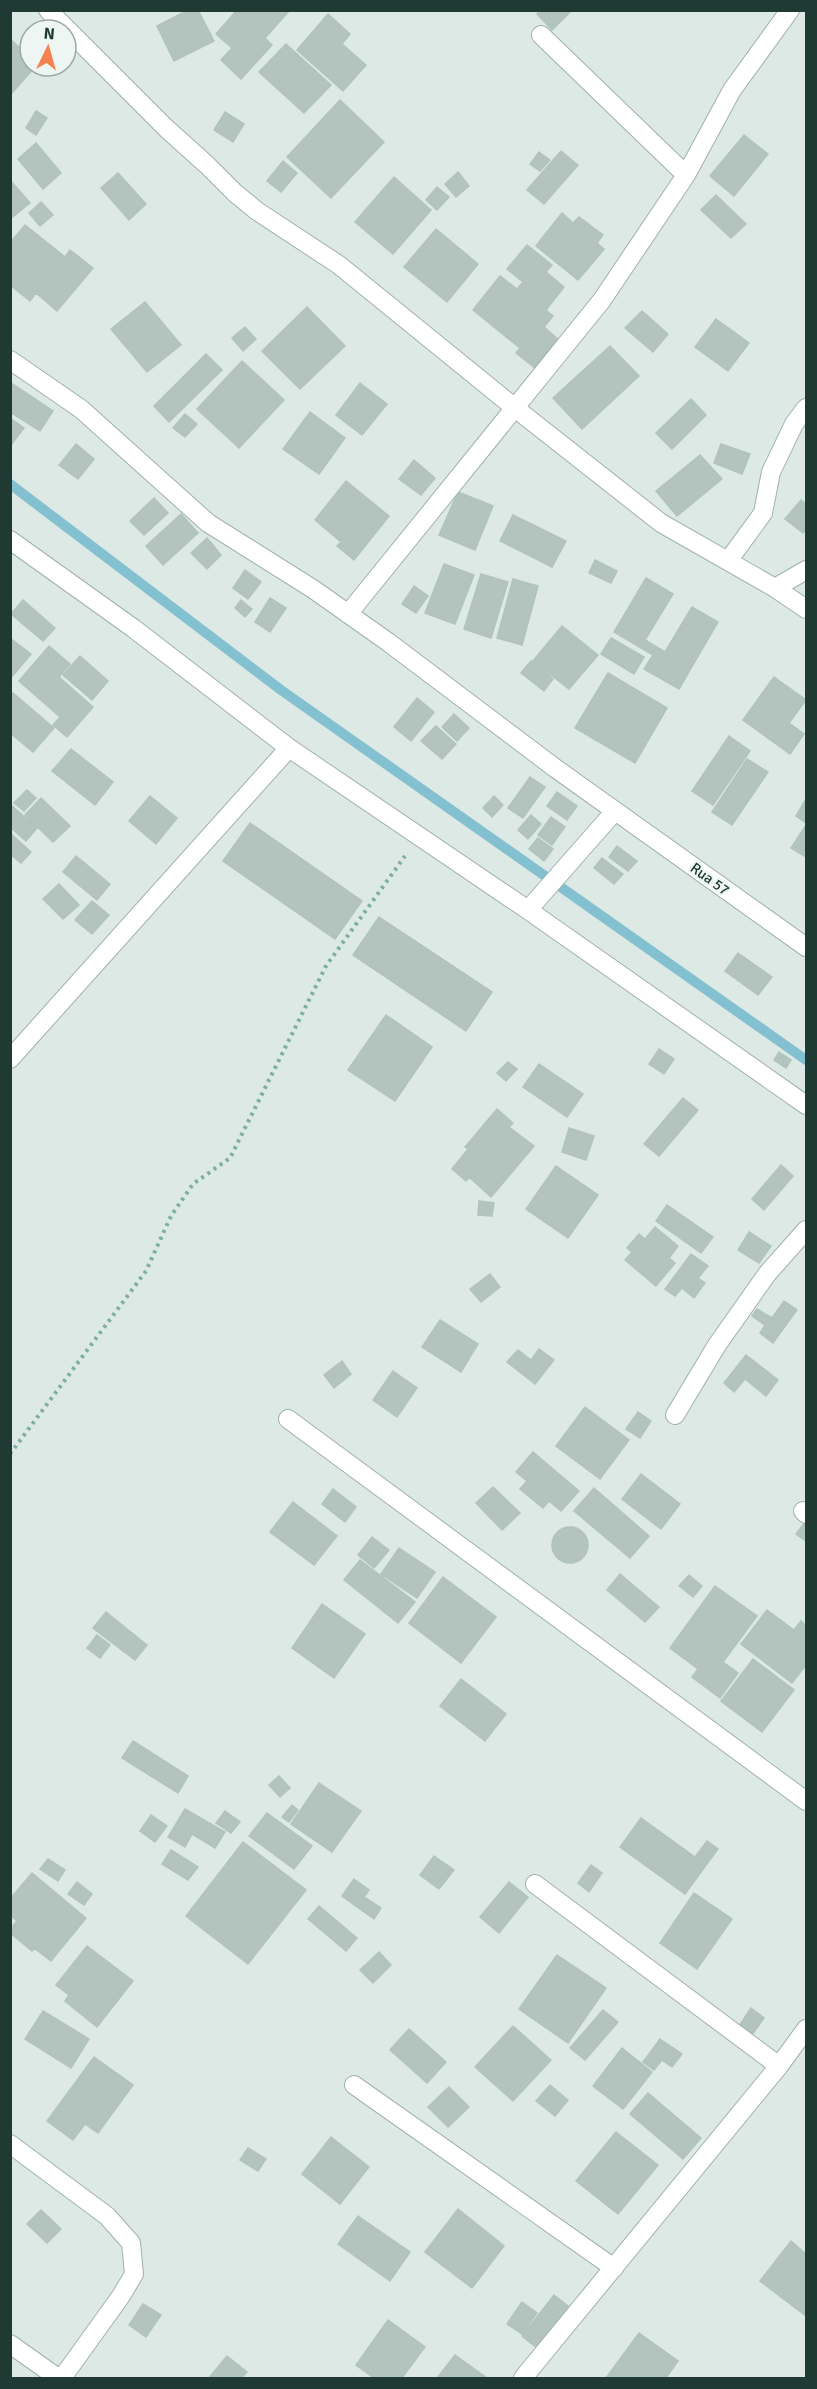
<svg xmlns="http://www.w3.org/2000/svg" width="817" height="2389" font-family="Signika,sans-serif">
  <style>
    .lines { fill: none; stroke-linecap: round; stroke-linejoin: round }
    .stream { stroke: #83c0d0; stroke-width: 10 }
    .building { fill: #b3c4be; stroke: #b0c3bc; stroke-width: 1.5 }
    .street-casing { stroke: #a0b1ac; stroke-width: 20 }
    .path { stroke: #7daea1; stroke-width: 4; stroke-dasharray: 3 4.5; stroke-linecap: butt }
    .street { stroke: #fff; stroke-width: 18 }
    .labels { text-anchor: middle; stroke-width: 4.5; stroke-linejoin: round; paint-order: stroke }
    .street-label { font-size: 15px; fill: #1f3933; stroke: #edf6f2 }
  </style>
  <rect width="100%" height="100%" fill="#dde9e5"/>
  <g class="lines">
    <path class="stream" d="M10,484L281,690L806,1060"/>
  </g>
  <path class="building" d="M188,10H198L214,41L174,61L157,26Z
    M237,10H290L265,38L272,45L241,79L221,60L232,48L216,34Z
    M540,10H572L552,30L537,14Z
    M328,14L350,34L342,44L366,65L343,91L297,50Z
    M10,39L30,57V66H36L10,95Z
    M286,44L331,85L304,113L259,72Z
    M340,100L384,142L331,198L287,157Z
    M36,111L47,118L36,135L26,128Z
    M225,112L244,124L233,142L214,130Z
    M744,135L768,154L734,196L710,176Z
    M36,143L61,173L43,189L18,159Z
    M561,151L578,165L544,204L527,190Z
    M539,152L550,160L540,171L530,164Z
    M283,161L297,173L281,192L267,181Z
    M458,172L469,186L456,197L445,184Z
    M118,173L146,204L129,220L101,188Z
    M394,177L431,210L393,254L355,222Z
    M10,180L30,203L10,219Z
    M437,187L449,197L437,210L426,200Z
    M716,195L746,224L731,238L701,210Z
    M41,202L53,215L40,226L29,213Z
    M562,213L573,223L579,217L603,235L597,243L604,249L590,266L547,232Z
    M25,225L65,257L70,250L93,268L57,311L36,293L30,301L10,285V243Z
    M436,229L478,264L447,302L404,267Z
    M546,233L589,267L578,280L536,246Z
    M527,245L552,265L546,272L564,287L546,310L553,316L544,327L558,339L535,368L516,353L520,348L473,310L500,276L517,289L523,282L507,269Z
    M145,302L181,345L147,372L111,329Z
    M307,307L345,346L300,389L262,351Z
    M642,311L668,334L653,352L625,328Z
    M716,319L749,343L728,371L695,347Z
    M245,327L256,339L243,351L232,338Z
    M610,346L639,376L582,429L553,398Z
    M206,354L222,370L169,422L154,406Z
    M242,361L284,400L239,448L197,409Z
    M360,383L387,404L362,435L336,415Z
    M13,384L53,411L40,431L10,412V387Z
    M691,399L706,415L672,449L656,433Z
    M310,412L345,438L319,474L283,449Z
    M185,414L197,424L185,437L173,428Z
    M10,418L24,428L11,445H10Z
    M76,444L94,459L78,479L59,465Z
    M721,444L750,454L742,474L714,463Z
    M700,455L722,479L677,516L656,491Z
    M414,460L435,478L421,495L399,479Z
    M346,481L389,516L354,560L337,546L341,542L315,520Z
    M458,492L493,506L475,550L439,535Z
    M154,498L168,513L144,535L130,521Z
    M801,500L806,504V529L803,533L785,519Z
    M181,514L198,533L163,565L146,546Z
    M513,515L566,541L552,567L500,541Z
    M207,538L221,555L207,569L191,553Z
    M595,560L617,571L611,583L589,573Z
    M444,564L474,575L455,624L425,613Z
    M245,570L261,582L248,599L233,588Z
    M481,574L508,582L491,638L464,629Z
    M646,578L673,594L645,640L665,652L692,607L718,622L679,689L644,669L653,655L614,632Z
    M513,579L538,586L522,645L497,638Z
    M414,586L428,596L416,613L402,604Z
    M270,598L286,608L270,632L255,622Z
    M23,600L55,628L43,641L11,614Z
    M241,600L252,609L245,617L235,608Z
    M562,626L598,655L569,689L533,661Z
    M10,638L31,654L10,679Z
    M611,638L644,657L634,674L601,654Z
    M49,646L70,664L59,677L93,707L67,737L53,725L60,717L19,681Z
    M80,656L108,681L92,700L63,675Z
    M531,661L553,679L544,691L521,673Z
    M608,673L667,708L635,763L575,728Z
    M774,677L806,700L789,723L804,734L790,754L743,720Z
    M13,693L54,728L33,752L10,733V696Z
    M417,698L434,712L411,741L394,727Z
    M454,714L469,728L457,741L442,727Z
    M436,726L456,744L442,759L421,741Z
    M729,736L750,751L713,805L692,791Z
    M71,749L113,782L95,805L52,771Z
    M747,759L768,772L732,825L712,812Z
    M530,777L545,787L523,818L508,808Z
    M27,790L36,798L24,811L14,803Z
    M557,792L577,806L567,820L547,806Z
    M150,796L177,818L156,844L129,821Z
    M494,796L503,805L492,817L483,808Z
    M41,798L70,826L53,842L25,815Z
    M806,799V823L796,816Z
    M11,805L37,828L26,841L10,827Z
    M531,815L541,824L528,839L518,830Z
    M551,817L565,827L552,845L538,835Z
    M250,823L362,901L335,939L223,861Z
    M806,825V857L791,848Z
    M10,833L31,852L21,863L10,854Z
    M538,838L553,849L544,861L529,849Z
    M617,846L637,861L628,871L609,857Z
    M76,856L110,884L97,900L63,872Z
    M602,858L623,874L614,884L594,868Z
    M59,884L79,905L63,919L43,899Z
    M92,901L109,915L92,934L75,920Z
    M379,917L492,992L466,1031L353,955Z
    M738,953L772,977L758,995L725,971Z
    M386,1015L432,1047L395,1101L348,1070Z
    M659,1049L674,1059L664,1074L649,1064Z
    M779,1052L791,1060L786,1068L774,1060Z
    M508,1062L517,1069L506,1081L497,1073Z
    M539,1064L583,1094L567,1117L523,1087Z
    M683,1098L698,1110L659,1156L644,1144Z
    M497,1109L513,1123L509,1127L534,1146L491,1197L469,1177L466,1181L452,1169L468,1149L465,1147Z
    M569,1128L594,1136L586,1160L562,1152Z
    M781,1165L793,1176L764,1210L752,1199Z
    M556,1166L598,1195L568,1238L526,1209Z
    M479,1201L494,1203L492,1216L478,1215Z
    M667,1205L713,1237L701,1253L656,1221Z
    M655,1227L678,1246L669,1258L675,1263L656,1286L625,1260L632,1252L627,1248L639,1234L645,1239Z
    M749,1232L771,1246L759,1263L738,1250Z
    M691,1254L708,1266L698,1278L705,1283L694,1298L682,1288L675,1296L665,1289Z
    M490,1274L500,1287L481,1302L470,1289Z
    M784,1301L797,1310L773,1343L760,1333L765,1325L752,1316L757,1309L772,1318Z
    M440,1320L478,1344L461,1372L422,1347Z
    M539,1349L554,1360L535,1384L507,1362L518,1350L531,1360Z
    M746,1355L778,1380L766,1396L745,1379L734,1392L724,1383Z
    M342,1361L351,1374L334,1388L324,1375Z
    M393,1371L417,1388L397,1417L373,1400Z
    M585,1407L629,1440L600,1479L556,1446Z
    M638,1412L651,1421L640,1438L626,1429Z
    M533,1452L579,1491L561,1511L549,1501L543,1508L520,1489L527,1481L516,1472Z
    M641,1474L680,1504L661,1529L622,1499Z
    M493,1487L520,1513L502,1530L476,1503Z
    M594,1488L649,1536L630,1558L574,1511Z
    M333,1489L356,1507L345,1522L322,1504Z
    M293,1502L337,1536L314,1565L270,1532Z
    M806,1521V1541L796,1534Z
    M552 1545a18 18 0 1 1 36 0a18 18 0 1 1-36 0Z
    M372,1537L389,1550L374,1568L358,1555Z
    M399,1548L435,1572L417,1598L381,1574Z
    M360,1560L415,1602L398,1623L344,1580Z
    M620,1574L659,1607L645,1622L607,1590Z
    M689,1575L702,1586L693,1597L679,1586Z
    M443,1577L496,1617L461,1663L409,1623Z
    M715,1586L757,1616L723,1662L738,1673L720,1698L692,1677L698,1669L670,1648Z
    M322,1604L365,1634L334,1678L292,1648Z
    M767,1610L794,1630L801,1621L806,1626V1665L792,1683L741,1644Z
    M106,1612L147,1645L135,1660L93,1628Z
    M97,1635L110,1645L100,1658L87,1648Z
    M753,1659L794,1690L762,1732L721,1701Z
    M461,1679L506,1714L485,1741L440,1706Z
    M133,1741L188,1776L178,1793L122,1758Z
    M279,1776L290,1788L280,1797L269,1785Z
    M319,1783L361,1811L332,1852L291,1824Z
    M292,1805L298,1810L289,1822L282,1817Z
    M185,1809L225,1832L215,1848L192,1834L185,1847L168,1837Z
    M225,1811L240,1822L231,1833L216,1823Z
    M267,1813L312,1846L294,1869L249,1836Z
    M151,1815L167,1826L155,1842L140,1831Z
    M641,1818L695,1857L707,1841L718,1849L685,1894L620,1847Z
    M243,1842L306,1890L248,1964L186,1916Z
    M171,1850L198,1867L188,1880L162,1864Z
    M434,1856L454,1870L439,1889L420,1875Z
    M48,1859L65,1870L58,1881L40,1869Z
    M591,1865L602,1873L589,1892L578,1883Z
    M32,1873L86,1918L51,1961L34,1948L32,1951L10,1933V1929L17,1921L10,1915V1899Z
    M354,1879L369,1890L364,1897L381,1908L374,1919L342,1896Z
    M77,1882L92,1894L84,1905L68,1894Z
    M509,1882L528,1897L499,1933L480,1917Z
    M694,1893L732,1919L697,1969L660,1943Z
    M319,1906L357,1938L346,1951L308,1919Z
    M87,1946L133,1981L97,2027L65,2001L69,1995L56,1985Z
    M379,1952L391,1965L373,1983L360,1970Z
    M557,1955L606,1988L568,2043L519,2009Z
    M751,2008L764,2018L752,2035L739,2026Z
    M603,2010L618,2022L585,2060L570,2048Z
    M43,2011L89,2039L71,2068L25,2039Z
    M513,2026L551,2060L513,2101L475,2067Z
    M409,2029L446,2062L427,2083L390,2050Z
    M660,2039L682,2054L672,2067L662,2060L654,2070L643,2062Z
    M622,2048L652,2072L623,2109L593,2086Z
    M94,2057L133,2085L98,2133L85,2124L73,2140L47,2121Z
    M550,2085L568,2100L555,2116L536,2101Z
    M449,2087L469,2107L448,2127L428,2107Z
    M648,2093L701,2138L683,2159L630,2114Z
    M616,2132L658,2165L618,2214L576,2181Z
    M331,2137L369,2167L340,2204L302,2174Z
    M248,2148L266,2159L258,2171L240,2160Z
    M458,2209L504,2246L472,2288L425,2252Z
    M41,2210L61,2229L47,2243L27,2224Z
    M358,2216L410,2252L390,2281L338,2244Z
    M791,2241L806,2254V2316L760,2281Z
    M554,2295L573,2310L541,2351L522,2336Z
    M522,2302L537,2313L522,2334L507,2324Z
    M143,2304L161,2315L146,2337L129,2325Z
    M388,2320L425,2347L402,2378H374L356,2365Z
    M639,2333L678,2361L666,2378H606Z
    M455,2355L487,2378H437Z
    M227,2356L247,2372L241,2378H209Z"/>
  <g class="lines">
    <g class="street-casing">
      <path id="street" d="M48,10L167,129L207,165L235,193L257,211L339,265L515,408L661,523L775,588L806,609
        M541,35L686,175
        M10,360L81,409L208,523L313,589L388,642L555,768L806,947
        M10,540L133,628L289,748L528,910L806,1105
        M728,561L763,513L771,472L794,424L806,408
        M775,588L806,570
        M348,614L602,300L686,175L732,90L790,10
        M528,910L615,811
        M10,1059L289,748
        M675,1415L717,1345L767,1274L806,1230
        M288,1419L806,1801
        M803,1511L806,1514
        M535,1884L779,2066
        M354,2085L614,2268
        M10,2144L107,2216L131,2243L134,2274L121,2296L62,2378
        M10,2344L58,2378
        M523,2378L779,2066L806,2029"/>
    </g>
    <path class="path" d="M10,1454L146,1271L171,1216L193,1184L230,1158L326,966L405,856"/>
    <use href="#street" class="street"/>
  </g>
  <g class="labels">
    <g class="street-label">
      <text transform="translate(710 879) rotate(36)" y="5">Rua 57</text>
    </g>
  </g>
  <rect width="817" height="2389" fill="none" stroke="#1f3933" stroke-width="24"/>
  <g transform="translate(48 48) rotate(5)"><circle r="28" fill="#edf6f2" stroke="#9baaa6" stroke-width="1.5"/>
  <path d="M0-4.5L10 22L0 15L-10 22Z" fill="#f48250"/>
  <text y="-9" font-size="16" font-weight="bold" text-anchor="middle" fill="#1f3933">N</text>
  </g>
</svg>
